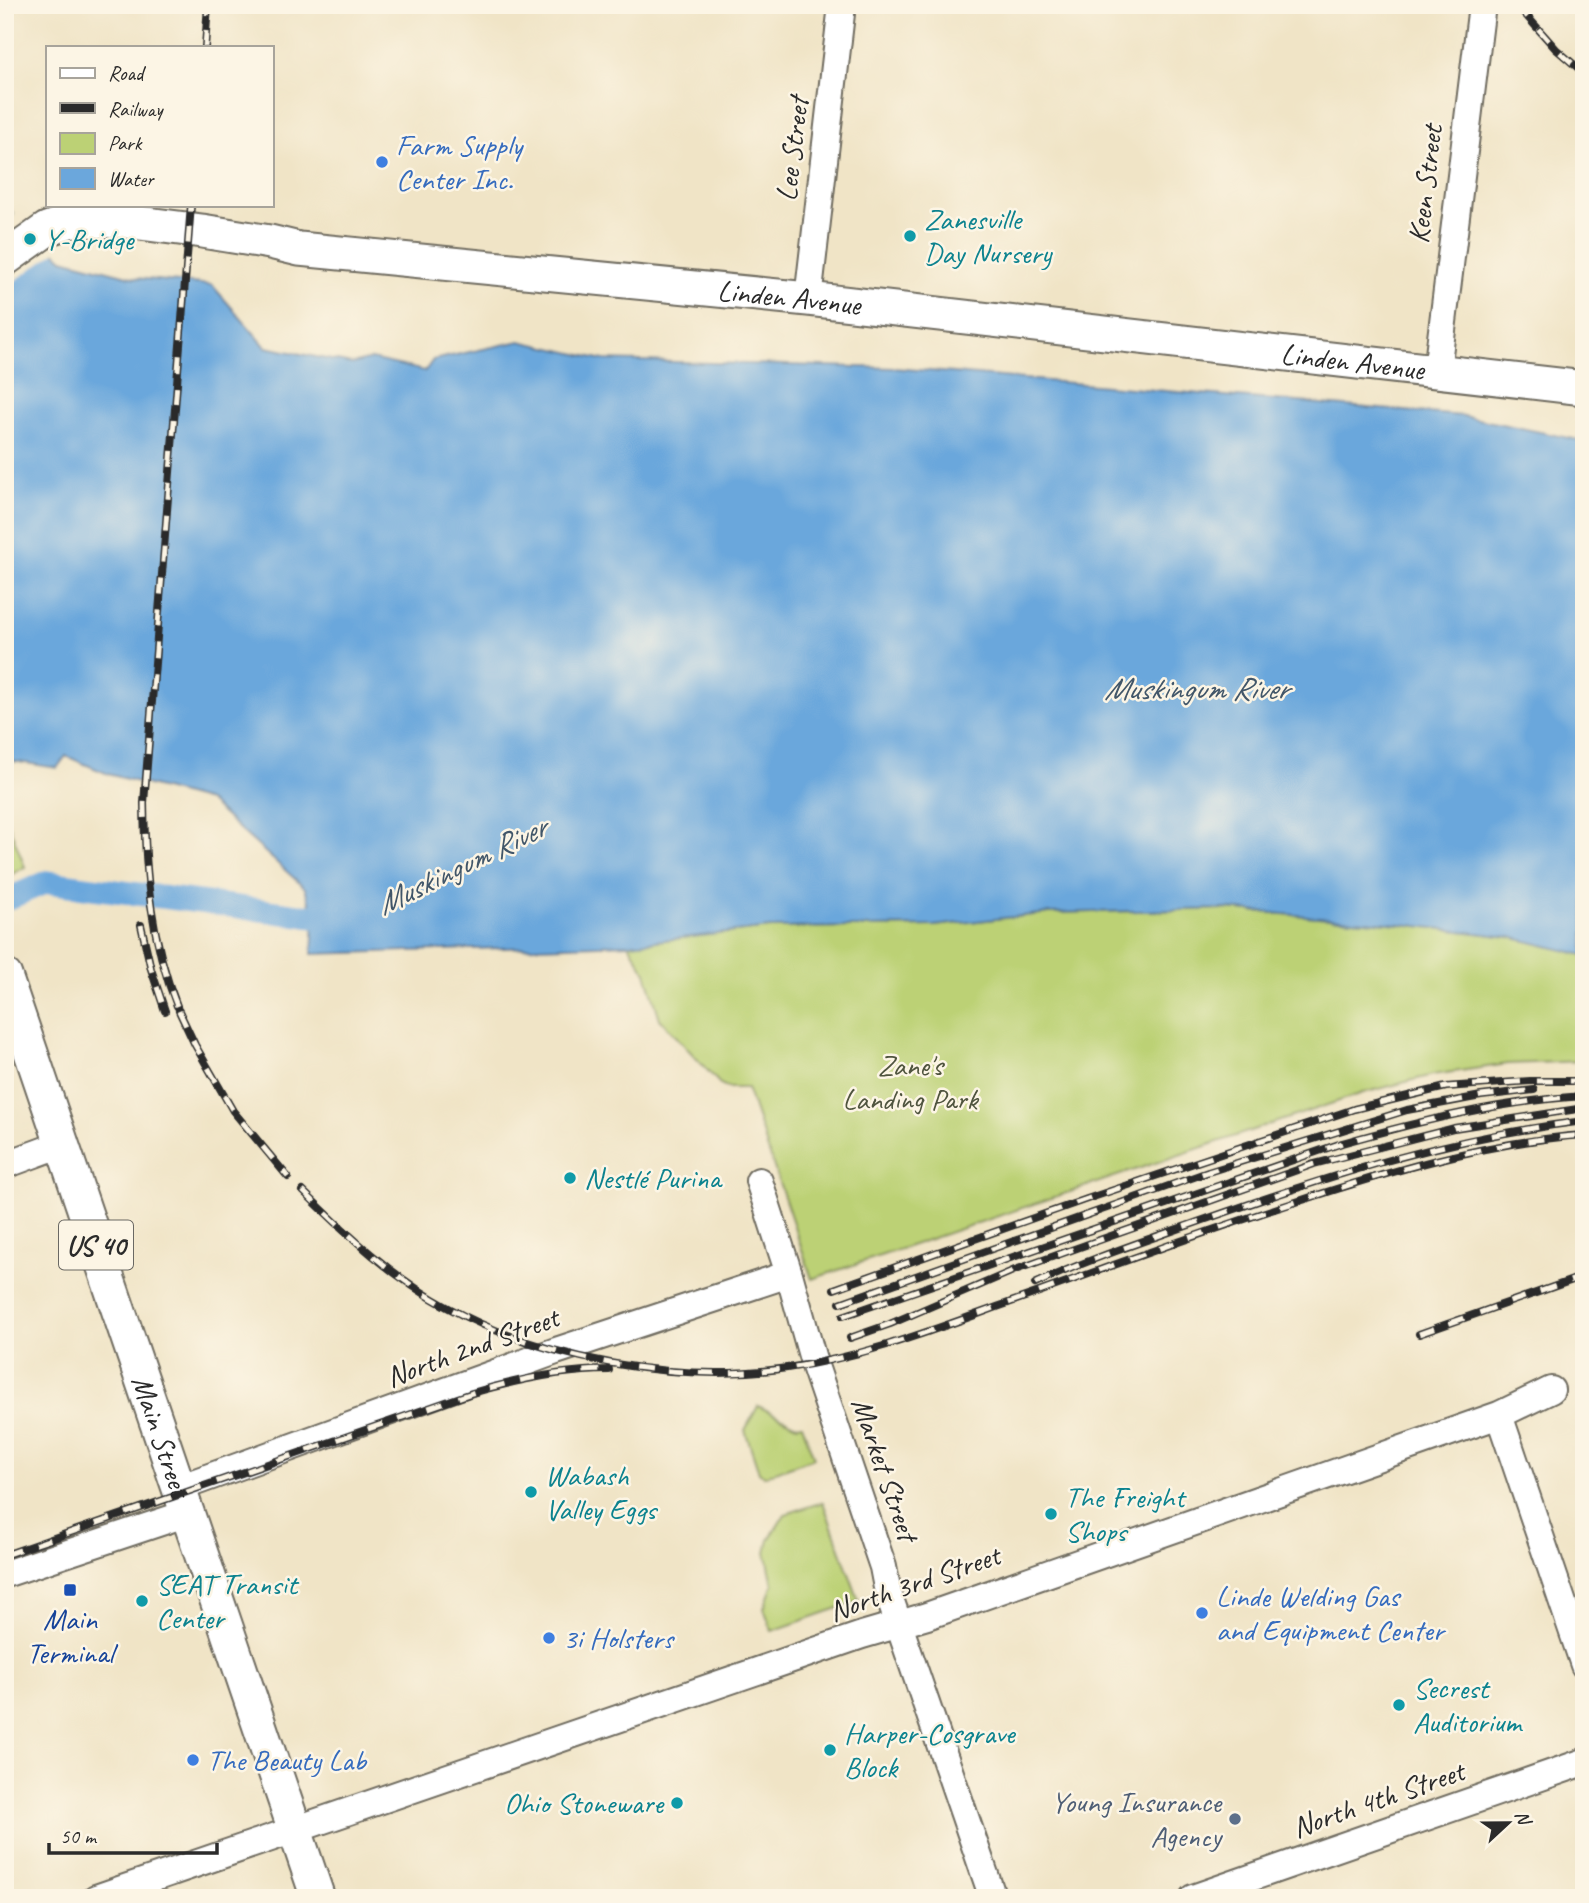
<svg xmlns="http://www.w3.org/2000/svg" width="1589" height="1903" font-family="Caveat,sans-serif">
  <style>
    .green { fill: #bcd175; stroke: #747e50; stroke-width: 2 }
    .water { fill: #6ba7dc; stroke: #4b6984; stroke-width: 2 }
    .pier { fill: #f0e4c6 }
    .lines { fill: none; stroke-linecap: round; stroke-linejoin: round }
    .canal { stroke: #6ba7dc; stroke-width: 23 }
    .minor-casing { stroke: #706c61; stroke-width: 30 }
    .major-casing { stroke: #706c61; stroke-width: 37 }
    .minor { stroke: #fff; stroke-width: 26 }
    .major { stroke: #fff; stroke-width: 33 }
    .rail-casing { stroke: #2b2b2b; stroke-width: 8 }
    .rail { stroke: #fcf5e5; stroke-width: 5; stroke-dasharray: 16; stroke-linecap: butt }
    .shop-dot { fill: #3f7fe0; stroke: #fcf5e5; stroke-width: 2.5 }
    .culture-dot { fill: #0f9aa8; stroke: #fcf5e5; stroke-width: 2.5 }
    .transit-dot { fill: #1a4fb4; stroke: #fcf5e5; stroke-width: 2.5 }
    .service-dot { fill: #5c6f8a; stroke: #fcf5e5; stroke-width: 2.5 }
    .labels { text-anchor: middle; stroke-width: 5; stroke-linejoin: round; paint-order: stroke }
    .shield { fill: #fcf5e5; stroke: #6a6863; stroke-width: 2 }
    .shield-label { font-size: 28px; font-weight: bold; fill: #2b2b2b }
    .shop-label { font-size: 30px; fill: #366cbe; stroke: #fcf5e5; text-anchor: start }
    .street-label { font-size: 30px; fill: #2b2b2b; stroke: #fcf5e5 }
    .culture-label { font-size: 30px; fill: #0d838f; stroke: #fcf5e5; text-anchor: start }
    .park-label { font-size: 30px; fill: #4f543e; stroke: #fcf5e5 }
    .transit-label { font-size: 30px; fill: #164399; stroke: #fcf5e5 }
    .service-label { font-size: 30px; fill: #4e5e75; stroke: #fcf5e5; text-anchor: end }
    .water-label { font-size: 32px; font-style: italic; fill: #415669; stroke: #fcf5e5 }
  </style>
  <rect width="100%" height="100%" fill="#fcf5e5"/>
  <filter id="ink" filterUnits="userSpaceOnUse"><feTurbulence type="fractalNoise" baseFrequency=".0143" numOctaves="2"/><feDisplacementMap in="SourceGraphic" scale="14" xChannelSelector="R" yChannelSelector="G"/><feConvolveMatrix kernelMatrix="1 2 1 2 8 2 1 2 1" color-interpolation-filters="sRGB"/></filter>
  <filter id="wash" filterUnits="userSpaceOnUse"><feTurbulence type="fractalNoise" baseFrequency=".00686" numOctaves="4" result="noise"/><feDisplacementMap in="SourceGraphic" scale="28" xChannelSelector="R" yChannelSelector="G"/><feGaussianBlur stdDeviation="1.57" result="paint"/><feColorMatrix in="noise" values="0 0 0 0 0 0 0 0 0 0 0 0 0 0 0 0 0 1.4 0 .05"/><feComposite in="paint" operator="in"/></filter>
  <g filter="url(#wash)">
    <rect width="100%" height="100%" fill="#f0e4c6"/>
    <path class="green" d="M5,815L25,867L5,878Z
      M1226,909L1401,924L1510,937L1584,955V1061L1508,1064L1433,1075L1363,1093L812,1279L747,1088H729L720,1084L660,1019L646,973L629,944L770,928L934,926L1049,913Z
      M758,1406L797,1425L802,1424L814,1458L764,1476L759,1472L745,1430Z
      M823,1502L859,1601L772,1631L764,1608L773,1584L766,1552L769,1540L785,1514Z"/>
    <path class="water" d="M5,206L63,259L135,278L212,285L266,347L352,364L371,359L425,371L433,360L520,341L604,360L894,368L1463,416L1584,441V955L1510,937L1401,924L1226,909L1049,913L934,926L770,928L629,944L312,954L314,917L305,888L208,801L108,774L66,756L57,768L5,760Z"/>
    <path class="pier" d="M17,213L58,250L5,288V221Z"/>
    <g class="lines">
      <path class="canal" d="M5,900L47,882L314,917L346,914"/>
    </g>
  </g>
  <g filter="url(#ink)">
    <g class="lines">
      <g class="minor-casing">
        <path id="minor" d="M808,299L842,5
          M1437,371L1482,5
          M5,1165L62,1144
          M759,1181L789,1274L814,1363L883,1567L888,1593L993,1898
          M1499,1415L1584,1665
          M179,1488L556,1351L789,1274
          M5,1574L188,1513
          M96,1898L862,1635L927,1616L1499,1415L1551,1390
          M1193,1898L1584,1762"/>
      </g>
      <g class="major-casing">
        <g id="major">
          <path id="s1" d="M5,259L47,229L72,220L124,221L202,231L270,242L299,249L808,299L1584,388"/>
          <path id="s2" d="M5,976L318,1898"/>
        </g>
      </g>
      <use href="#minor" class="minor"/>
      <use href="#major" class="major"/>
      <g class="rail-casing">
        <path id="rail" d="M1517,5L1556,49L1584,73
          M205,47L208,5
          M141,925L151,969L165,1011
          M177,1006C151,941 145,872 144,803L191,205
          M179,1011L195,1045L233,1111L288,1177
          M303,1191C347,1234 393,1278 447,1307C543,1360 679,1384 787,1368C865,1357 938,1328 1011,1302C1104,1269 1196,1234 1290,1204C1385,1173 1483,1142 1584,1135
          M1035,1284C1091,1258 1150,1239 1209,1218C1331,1175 1454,1136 1584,1121
          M834,1289L1087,1199L1354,1109L1446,1087L1530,1081H1584
          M840,1303L1208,1172L1407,1110L1481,1096L1534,1090
          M843,1316L1342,1143C1420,1121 1502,1101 1584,1096
          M1419,1334L1584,1276
          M850,1338L890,1324L1015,1270L1314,1164L1454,1128L1584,1108
          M5,1555L472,1393C516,1380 562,1370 609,1370"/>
      </g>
      <use href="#rail" class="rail"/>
    </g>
  </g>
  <g class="shop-dot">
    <circle cx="382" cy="162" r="7"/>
    <circle cx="1202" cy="1613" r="7"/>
    <circle cx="549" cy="1638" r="7"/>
    <circle cx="193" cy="1760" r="7"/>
  </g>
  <g class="culture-dot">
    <circle cx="910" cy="236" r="7"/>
    <circle cx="30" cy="239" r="7"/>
    <circle cx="570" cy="1178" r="7"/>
    <circle cx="531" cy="1492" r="7"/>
    <circle cx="1051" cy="1514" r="7"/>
    <circle cx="142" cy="1601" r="7"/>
    <circle cx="1399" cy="1705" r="7"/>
    <circle cx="830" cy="1750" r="7"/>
    <circle cx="677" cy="1803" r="7"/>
  </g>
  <rect class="transit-dot" x="63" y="1583" width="14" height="14" rx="3.5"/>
  <circle class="service-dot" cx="1235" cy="1819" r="7"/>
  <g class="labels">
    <rect class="shield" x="59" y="1220.5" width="74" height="49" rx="5"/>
    <g class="shield-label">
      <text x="96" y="1255">US 40</text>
    </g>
    <g class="shop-label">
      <text x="396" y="155">Farm Supply<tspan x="396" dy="34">Center Inc.</tspan></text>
      <text x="1216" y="1606">Linde Welding Gas<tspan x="1216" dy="34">and Equipment Center</tspan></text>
      <text x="563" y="1648">3i Holsters</text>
      <text x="207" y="1770">The Beauty Lab</text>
    </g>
    <g class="street-label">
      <text transform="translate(792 149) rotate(-83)" y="10">Lee Street</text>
      <text transform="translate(1425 184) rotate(-83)" y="10">Keen Street</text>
      <text dy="10" stroke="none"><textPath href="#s1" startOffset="800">Linden Avenue</textPath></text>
      <text dy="10" stroke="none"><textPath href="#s1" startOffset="1367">Linden Avenue</textPath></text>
      <text transform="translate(472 1347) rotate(-20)" y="10">North 2nd Street</text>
      <text dy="10" stroke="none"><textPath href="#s2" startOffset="486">Main Street</textPath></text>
      <text transform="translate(885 1469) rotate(71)" y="10">Market Street</text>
      <text transform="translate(914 1583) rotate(-19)" y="10">North 3rd Street</text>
      <text transform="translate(1378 1799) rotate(-19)" y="10">North 4th Street</text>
    </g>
    <g class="culture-label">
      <text x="924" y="229">Zanesville<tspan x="924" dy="34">Day Nursery</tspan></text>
      <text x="44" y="249">Y-Bridge</text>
      <text x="584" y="1188">Nestlé Purina</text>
      <text x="545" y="1485">Wabash<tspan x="545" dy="34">Valley Eggs</tspan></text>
      <text x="1065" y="1507">The Freight<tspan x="1065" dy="34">Shops</tspan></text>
      <text x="156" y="1594">SEAT Transit<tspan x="156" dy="34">Center</tspan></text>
      <text x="1413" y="1698">Secrest<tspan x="1413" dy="34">Auditorium</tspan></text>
      <text x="844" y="1743">Harper-Cosgrave<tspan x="844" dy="34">Block</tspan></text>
      <text x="663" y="1813" text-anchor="end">Ohio Stoneware</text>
    </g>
    <g class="park-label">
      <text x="910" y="1075">Zane's<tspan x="910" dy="34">Landing Park</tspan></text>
    </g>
    <g class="transit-label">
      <text x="70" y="1629">Main<tspan x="70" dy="34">Terminal</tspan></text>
    </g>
    <g class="service-label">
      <text x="1221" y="1812">Young Insurance<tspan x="1221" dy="34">Agency</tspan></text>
    </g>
    <g class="water-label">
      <text x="1196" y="699">Muskingum River</text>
      <text transform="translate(461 865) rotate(-26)" y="11">Muskingum River</text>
    </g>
  </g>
  <rect width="1589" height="1903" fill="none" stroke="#fcf5e5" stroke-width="28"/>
  <rect x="46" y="46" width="228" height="161" fill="#fcf5e5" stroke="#a8a49b" stroke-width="2"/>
  <rect x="60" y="68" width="35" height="10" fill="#ffffff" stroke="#a8a49b" stroke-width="2"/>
  <text x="108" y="80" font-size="21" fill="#2b2b2b">Road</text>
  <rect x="60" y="103" width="35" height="10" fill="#2b2b2b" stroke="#a8a49b" stroke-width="2"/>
  <text x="108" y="116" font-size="21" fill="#2b2b2b">Railway</text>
  <rect x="60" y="133" width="35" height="21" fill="#bcd175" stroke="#a8a49b" stroke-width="2"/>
  <text x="108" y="150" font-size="21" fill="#2b2b2b">Park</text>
  <rect x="60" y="168" width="35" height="21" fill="#6ba7dc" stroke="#a8a49b" stroke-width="2"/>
  <text x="108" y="186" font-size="21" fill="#2b2b2b">Water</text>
  <g transform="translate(1508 1823) rotate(68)" stroke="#fcf5e5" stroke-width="5" paint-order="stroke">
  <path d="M0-5L12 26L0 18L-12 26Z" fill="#2b2b2b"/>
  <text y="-10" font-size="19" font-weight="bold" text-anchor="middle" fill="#2b2b2b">N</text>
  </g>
  <path d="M49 1843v10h168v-10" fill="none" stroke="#2b2b2b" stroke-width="3.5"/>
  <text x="60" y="1843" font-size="21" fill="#2b2b2b" stroke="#fcf5e5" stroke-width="5" paint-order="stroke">50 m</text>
</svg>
